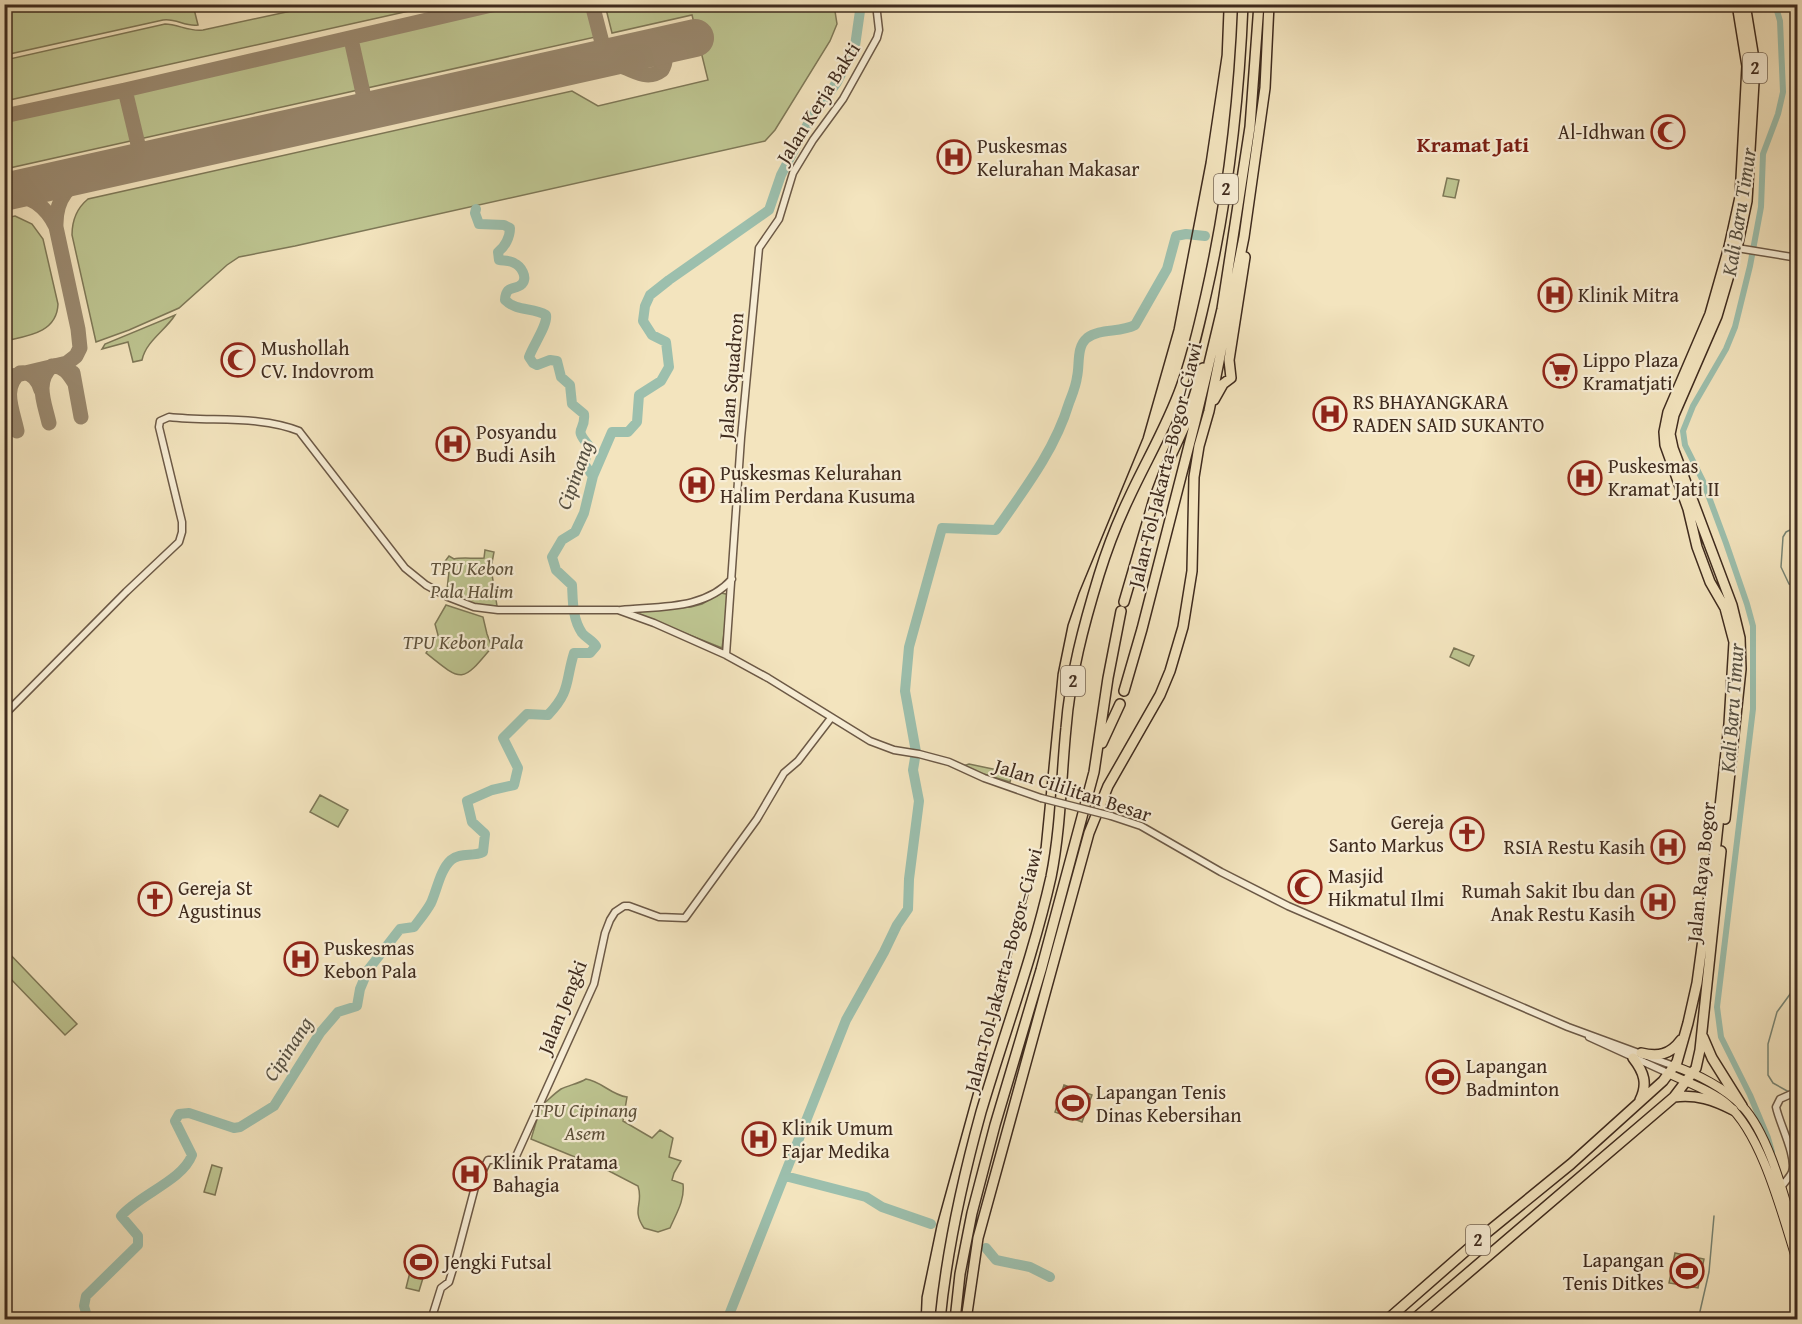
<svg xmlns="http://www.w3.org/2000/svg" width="1802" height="1324" font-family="'Gentium Book Plus',serif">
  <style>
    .green { fill: #bdc490; stroke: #7e7857; stroke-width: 1.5 }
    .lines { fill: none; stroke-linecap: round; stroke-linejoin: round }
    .stream { stroke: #778474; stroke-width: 1.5 }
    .canal { stroke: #9cbfad; stroke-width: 6 }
    .river { stroke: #9cbfad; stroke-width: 10 }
    .taxiway { stroke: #99886e; stroke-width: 15 }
    .runway { stroke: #99886e; stroke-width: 38 }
    .minor-casing { stroke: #6c5946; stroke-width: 9 }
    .major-casing { stroke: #3f2b1e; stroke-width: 10 }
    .highway-casing { stroke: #3f2b1e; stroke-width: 12 }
    .minor { stroke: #f7edd5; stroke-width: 6 }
    .major { stroke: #f3e4be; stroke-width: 8 }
    .highway { stroke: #f3e4be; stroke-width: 9 }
    .tram { stroke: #3f2b1e; stroke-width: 1.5 }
    .minor-bridge-casing { stroke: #6c5946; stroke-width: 9; stroke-linecap: butt }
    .minor-bridge { stroke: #f7edd5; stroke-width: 6 }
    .labels { text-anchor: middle; stroke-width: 4.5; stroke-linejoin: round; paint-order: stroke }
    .shield { fill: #f7edd5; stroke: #766555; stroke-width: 1.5 }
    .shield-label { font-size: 18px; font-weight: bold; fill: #3f2b1e }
    .street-label { font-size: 20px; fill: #3f2b1e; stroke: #f7edd5 }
    .poi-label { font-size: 20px; fill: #3f2b1e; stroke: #f7edd5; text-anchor: start }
    .park-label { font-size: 20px; font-style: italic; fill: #5e513a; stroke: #f7edd5 }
    .water-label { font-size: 21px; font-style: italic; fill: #565042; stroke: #f7edd5 }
    .quarter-label { font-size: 22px; font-weight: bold; fill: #7a1f14; stroke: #f7edd5 }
  </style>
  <rect width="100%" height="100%" fill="#f3e4be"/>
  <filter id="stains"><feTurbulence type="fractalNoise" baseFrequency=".00333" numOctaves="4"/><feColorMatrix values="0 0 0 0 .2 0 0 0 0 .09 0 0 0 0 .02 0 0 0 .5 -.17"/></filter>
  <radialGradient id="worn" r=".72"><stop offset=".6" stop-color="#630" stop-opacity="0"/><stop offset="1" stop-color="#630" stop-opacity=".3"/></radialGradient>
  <path class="green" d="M4,5H193L198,25C185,27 176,18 163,20L5,55Z
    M319,5H436L5,101V60L165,24C178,24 189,32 203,30Z
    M496,5H592L600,36L5,169V116L145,86Z
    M605,5H834L837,24L830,41L775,130L765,141L295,246L239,257L227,265L179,308L129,330L96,342L72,235C72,221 77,208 88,199L572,91L598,106L708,80L692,15L612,33Z
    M1447,178L1459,180L1455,198L1443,196Z
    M15,216L32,224L43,239L58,304C57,333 27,336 5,341V218Z
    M175,315C166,330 146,341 142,360L133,362L128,342L102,349L105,344Z
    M485,550L494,552L491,568L497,606L473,604L447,590L449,571L443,564L449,556L454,559C461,557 475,559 484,558Z
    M721,593L726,594L729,597L722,648L637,614V610L691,607L702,604Z
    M446,605L483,617L487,634L492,647C462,683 463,683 426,653L438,635L435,624Z
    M1454,648L1474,656L1469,666L1450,657Z
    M969,764L1007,772L1013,770L1010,782L960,767Z
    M320,795L348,810L338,827L310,812Z
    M5,949L77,1024L65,1035L5,973Z
    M586,1079C601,1081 611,1095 627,1097L623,1121L652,1138L660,1130L673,1138L669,1157L681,1161L674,1173L672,1180L683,1184C685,1200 676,1214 670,1228L658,1232L644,1228C631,1209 644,1204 638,1186L609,1171L531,1139L541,1106C547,1101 556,1092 561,1089C569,1085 578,1084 586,1079Z
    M1064,1085L1092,1095L1082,1122L1055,1112Z
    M212,1165L222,1168L215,1195L204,1192Z
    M416,1248L431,1252L419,1291L406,1288Z
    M1675,1253L1704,1259L1698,1288L1669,1283Z"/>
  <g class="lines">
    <path class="stream" d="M1798,526L1786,532L1783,537L1781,567L1789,584L1798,588
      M1789,1092L1773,1083L1768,1075V1044L1777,1012L1796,986L1798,979
      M1793,1095L1798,1098
      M1698,1320L1709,1272L1714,1216"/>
    <path class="canal" d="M1772,1152L1768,1138L1750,1095L1721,1037L1717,1007L1753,709V626L1747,604L1726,543L1703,481L1685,445L1683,431L1693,406L1726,349L1735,327L1750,266L1761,207L1763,154L1778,114L1783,92L1780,21L1775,4"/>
    <path class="river" d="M476,209L475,213L479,224L504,225L510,228C510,237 505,247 498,252L499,260C503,261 510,260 514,263C521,266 528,277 522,284C515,291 506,284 505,300C517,312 533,307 546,315C548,325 533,345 529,357L533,363L537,365L550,360L557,361L561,377L570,385L572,404L584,414C586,433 572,426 589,446L584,464L593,476
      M785,1176L866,1197L882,1207L931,1224
      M986,1248L996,1260L1030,1267L1050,1277
      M88,1320L84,1306L86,1296L138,1245V1236L121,1216C140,1194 182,1181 192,1155L175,1121L179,1114L189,1113L234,1128L240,1127L274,1106L320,1033L338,1012L357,1006L360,989L368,970L400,929L414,927C420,919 426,912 431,903C437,890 440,870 451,860C460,852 473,857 483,852L485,834L472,822L467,801L492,790L514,785L518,768L503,738L527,714L548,715C571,691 565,682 574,653H590L596,646C592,640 586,638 582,633C572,618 573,601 572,585L556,570L552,557L562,540L575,532L584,513L593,476L612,432H628L637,422L639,395L661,381L669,367L666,342L652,335L643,321L645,306L650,295L669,280L769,210L781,175L793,152L811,118L837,82L855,46L861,4
      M727,1320L846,1020L884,952L897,925L908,909L909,879L919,801L913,770L916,752L905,691L909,647L942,528L996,530C1024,490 1055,450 1069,403C1072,395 1076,386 1077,377C1080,365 1076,347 1087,338C1100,328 1120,333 1135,325L1167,269L1176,236L1186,234L1205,236"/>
    <path class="taxiway" d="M592,4L606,58
      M351,39L367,111
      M583,63C594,63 606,62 617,65C634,69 646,82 662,70C669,57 665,37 646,39C637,40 628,49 621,54
      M125,90L142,161
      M4,116L125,90L496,4
      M4,193C29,194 46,205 56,227C55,198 69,183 95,172
      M73,373L81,417
      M4,378L67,363L76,356L80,348L78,329L56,227
      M49,423C45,404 34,382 52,366C63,365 69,374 74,382
      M17,431C13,411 1,387 20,373C32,371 38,380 41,390"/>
    <path class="runway" d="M4,192L695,38"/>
    <g class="minor-casing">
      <path id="minor" d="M1737,248L1798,258
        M621,610C659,606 705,610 732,579
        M726,655L741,438L759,248L779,219L793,173L813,140L843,99L877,38L879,30L876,4
        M4,715L126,592L179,542L182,532V522L159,427L160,421L169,417C211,422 259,415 299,431L405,568L426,585L448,597L474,607L498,610H618L654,623L726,655L768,678L870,741L894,750L919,754L949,762L984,778L1041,798
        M1111,816L1141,826L1221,872L1288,906L1568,1027L1674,1066
        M1589,1037L1670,1074
        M1781,1187C1784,1183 1790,1177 1792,1172C1797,1156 1779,1123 1776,1107L1780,1099L1798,1091
        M431,1320L441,1288L449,1282L456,1259L475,1187L488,1160H494L506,1165L513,1163L594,984L605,933L610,920L615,912L624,906H629L659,917L685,918L757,819L784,773L798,761L831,718"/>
    </g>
    <g class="major-casing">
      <path id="major" d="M1674,1066C1697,1074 1725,1088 1742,1106C1770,1135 1786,1204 1798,1243
        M1670,1074C1688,1083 1712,1091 1727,1104C1763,1135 1783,1218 1798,1264"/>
    </g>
    <g class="highway-casing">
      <path id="highway" d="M1214,400L1223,384L1231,378L1229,360L1245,257
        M1124,602L1154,499L1168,462L1185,425L1203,368
        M1124,691L1142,629L1195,422L1222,309L1250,127L1259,4
        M1102,743L1120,704
        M1725,819L1741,669L1740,638L1732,605L1673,448L1670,434L1674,415L1717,316L1737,248L1747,201L1755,65L1745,4
        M1703,1037L1712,1058L1742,1106
        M1641,1053C1658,1057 1670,1055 1681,1040
        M1633,1058C1644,1072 1648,1084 1640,1100
        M1674,1097C1696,1094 1714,1100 1733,1110
        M940,1320C947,1249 962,1181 981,1112C1004,1034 1033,957 1051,877C1061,827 1061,778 1066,728C1070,676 1084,624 1099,575C1107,549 1117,523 1129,498C1146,461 1167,426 1181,387C1192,357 1199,326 1206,295C1228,198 1239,104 1243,4
        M955,1320L960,1274L972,1213L995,1125L1041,970L1094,772L1108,678L1121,611
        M966,1320L978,1238L1089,833L1108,786L1160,695L1170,671L1183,627L1192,571L1194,477L1199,446L1209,411L1244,237L1265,88L1269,4
        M1387,1320L1484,1235L1571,1164L1663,1081L1677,1062L1688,1023L1697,983L1716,844L1729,724L1734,642L1725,608L1710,582L1697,547L1688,509L1665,445L1664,432L1668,412L1710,314L1729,247L1740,197L1747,66L1737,4
        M1413,1320L1674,1097L1696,1068L1700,1050L1721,851"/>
    </g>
    <use href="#minor" class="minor"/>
    <use href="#major" class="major"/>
    <use href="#highway" class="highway"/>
    <path class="tram" d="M921,1320L922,1297L937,1225L1041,847L1058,674L1068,625L1079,593L1143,438L1174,329L1206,162L1222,55L1224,4"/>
    <g class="minor-bridge-casing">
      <path id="minor-bridge" d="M1041,798L1111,816"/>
    </g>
    <use href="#minor-bridge" class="minor-bridge"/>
  </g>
  <defs>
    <g id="mosque-ring" transform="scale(1.725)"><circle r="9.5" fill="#f7edd5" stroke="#8f2418" stroke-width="1.5"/><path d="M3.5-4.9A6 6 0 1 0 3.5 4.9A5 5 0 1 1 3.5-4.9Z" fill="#8f2418"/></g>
    <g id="hospital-ring" transform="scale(1.725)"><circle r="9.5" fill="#f7edd5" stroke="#8f2418" stroke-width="1.5"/><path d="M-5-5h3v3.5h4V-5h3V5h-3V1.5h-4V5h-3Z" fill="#8f2418"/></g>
    <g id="supermarket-ring" transform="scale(1.725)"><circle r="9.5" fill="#f7edd5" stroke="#8f2418" stroke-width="1.5"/><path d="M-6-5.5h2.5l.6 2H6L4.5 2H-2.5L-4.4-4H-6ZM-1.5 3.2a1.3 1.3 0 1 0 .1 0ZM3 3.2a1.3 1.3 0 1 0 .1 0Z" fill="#8f2418"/></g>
    <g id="church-ring" transform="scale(1.725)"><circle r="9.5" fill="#f7edd5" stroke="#8f2418" stroke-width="1.5"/><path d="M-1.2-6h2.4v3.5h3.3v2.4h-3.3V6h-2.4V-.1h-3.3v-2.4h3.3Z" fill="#8f2418"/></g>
    <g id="stadium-ring" transform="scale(1.725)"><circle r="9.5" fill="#f7edd5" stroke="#8f2418" stroke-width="1.5"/><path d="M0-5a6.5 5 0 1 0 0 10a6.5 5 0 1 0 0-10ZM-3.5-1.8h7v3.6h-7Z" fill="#8f2418"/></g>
  </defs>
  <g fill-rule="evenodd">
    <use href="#mosque-ring" x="1668" y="132"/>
    <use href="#hospital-ring" x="954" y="157"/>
    <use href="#hospital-ring" x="1555" y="295"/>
    <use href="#mosque-ring" x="238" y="360"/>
    <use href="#supermarket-ring" x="1560" y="371"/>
    <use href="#hospital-ring" x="1330" y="414"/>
    <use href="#hospital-ring" x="453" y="444"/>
    <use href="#hospital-ring" x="1585" y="478"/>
    <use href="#hospital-ring" x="697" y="485"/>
    <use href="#church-ring" x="1467" y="834"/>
    <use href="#hospital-ring" x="1668" y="847"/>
    <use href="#mosque-ring" x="1305" y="887"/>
    <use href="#church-ring" x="155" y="899"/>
    <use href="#hospital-ring" x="1658" y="902"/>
    <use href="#hospital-ring" x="301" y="959"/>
    <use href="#stadium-ring" x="1443" y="1077"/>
    <use href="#stadium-ring" x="1073" y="1103"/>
    <use href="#hospital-ring" x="759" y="1139"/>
    <use href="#hospital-ring" x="470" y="1174"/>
    <use href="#stadium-ring" x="421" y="1262"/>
    <use href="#stadium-ring" x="1687" y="1271"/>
  </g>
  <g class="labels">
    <g class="shield">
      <rect x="1743" y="53" width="24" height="30" rx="4.5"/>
      <rect x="1214" y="174" width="24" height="30" rx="4.5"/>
      <rect x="1061" y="666" width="24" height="30" rx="4.5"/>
      <rect x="1466" y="1225" width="24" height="30" rx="4.5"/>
    </g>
    <g class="shield-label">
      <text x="1755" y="74">2</text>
      <text x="1226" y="195">2</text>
      <text x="1073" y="687">2</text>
      <text x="1478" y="1246">2</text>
    </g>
    <g class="street-label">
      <text transform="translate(818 103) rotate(-58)" y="7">Jalan Kerja Bakti</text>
      <text transform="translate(731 376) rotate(-85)" y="7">Jalan Squadron</text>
      <text transform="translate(1165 465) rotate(-76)" y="7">Jalan Tol Jakarta–Bogor–Ciawi</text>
      <text transform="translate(1073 790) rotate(18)" y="7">Jalan Cililitan Besar</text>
      <text transform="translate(1701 872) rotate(-84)" y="7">Jalan Raya Bogor</text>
      <text transform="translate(1003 970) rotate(-75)" y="7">Jalan Tol Jakarta–Bogor–Ciawi</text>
      <text transform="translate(562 1007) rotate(-68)" y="7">Jalan Jengki</text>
    </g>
    <g class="poi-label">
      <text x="1645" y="139" text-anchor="end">Al-Idhwan</text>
      <text x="977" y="153">Puskesmas<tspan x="977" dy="23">Kelurahan Makasar</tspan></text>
      <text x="1578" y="302">Klinik Mitra</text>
      <text x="261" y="355">Mushollah<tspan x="261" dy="23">CV. Indovrom</tspan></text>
      <text x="1583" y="367">Lippo Plaza<tspan x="1583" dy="23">Kramatjati</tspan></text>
      <text x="1353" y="409">RS BHAYANGKARA<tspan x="1353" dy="23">RADEN SAID SUKANTO</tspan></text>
      <text x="476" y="439">Posyandu<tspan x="476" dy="23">Budi Asih</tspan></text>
      <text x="1608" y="473">Puskesmas<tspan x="1608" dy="23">Kramat Jati II</tspan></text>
      <text x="720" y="480">Puskesmas Kelurahan<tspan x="720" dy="23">Halim Perdana Kusuma</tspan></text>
      <text x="1444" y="829" text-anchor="end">Gereja<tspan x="1444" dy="23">Santo Markus</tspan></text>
      <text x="1645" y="854" text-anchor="end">RSIA Restu Kasih</text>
      <text x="1328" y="883">Masjid<tspan x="1328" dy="23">Hikmatul Ilmi</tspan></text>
      <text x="178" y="895">Gereja St<tspan x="178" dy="23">Agustinus</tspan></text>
      <text x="1635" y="898" text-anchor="end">Rumah Sakit Ibu dan<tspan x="1635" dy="23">Anak Restu Kasih</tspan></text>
      <text x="324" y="955">Puskesmas<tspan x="324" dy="23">Kebon Pala</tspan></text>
      <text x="1466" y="1073">Lapangan<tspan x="1466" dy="23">Badminton</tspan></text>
      <text x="1096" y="1099">Lapangan Tenis<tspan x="1096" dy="23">Dinas Kebersihan</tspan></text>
      <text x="782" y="1135">Klinik Umum<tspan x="782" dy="23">Fajar Medika</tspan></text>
      <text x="493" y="1169">Klinik Pratama<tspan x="493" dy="23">Bahagia</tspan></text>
      <text x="1664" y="1267" text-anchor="end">Lapangan<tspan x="1664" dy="23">Tenis Ditkes</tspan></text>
      <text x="444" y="1269">Jengki Futsal</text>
    </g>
    <g class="park-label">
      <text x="472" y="575">TPU Kebon<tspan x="472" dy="23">Pala Halim</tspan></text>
      <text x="463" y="649">TPU Kebon Pala</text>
      <text x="585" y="1117">TPU Cipinang<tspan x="585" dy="23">Asem</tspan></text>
    </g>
    <g class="water-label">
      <text transform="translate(1739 212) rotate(-81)" y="7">Kali Baru Timur</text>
      <text transform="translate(575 475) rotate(-70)" y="7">Cipinang</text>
      <text transform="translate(1732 708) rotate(-86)" y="7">Kali Baru Timur</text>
      <text transform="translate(288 1049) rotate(-57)" y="7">Cipinang</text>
    </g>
    <g class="quarter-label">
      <text x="1473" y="152">Kramat Jati</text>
    </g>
  </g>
  <rect width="1802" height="1324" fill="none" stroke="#f3e4be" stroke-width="24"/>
  <rect x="6" y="6" width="1790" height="1312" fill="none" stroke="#3f2b1e" stroke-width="3"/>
  <rect x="12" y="12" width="1778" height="1300" fill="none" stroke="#3f2b1e" stroke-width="1.5"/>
  <rect width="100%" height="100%" filter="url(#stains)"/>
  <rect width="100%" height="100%" fill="url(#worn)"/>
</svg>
